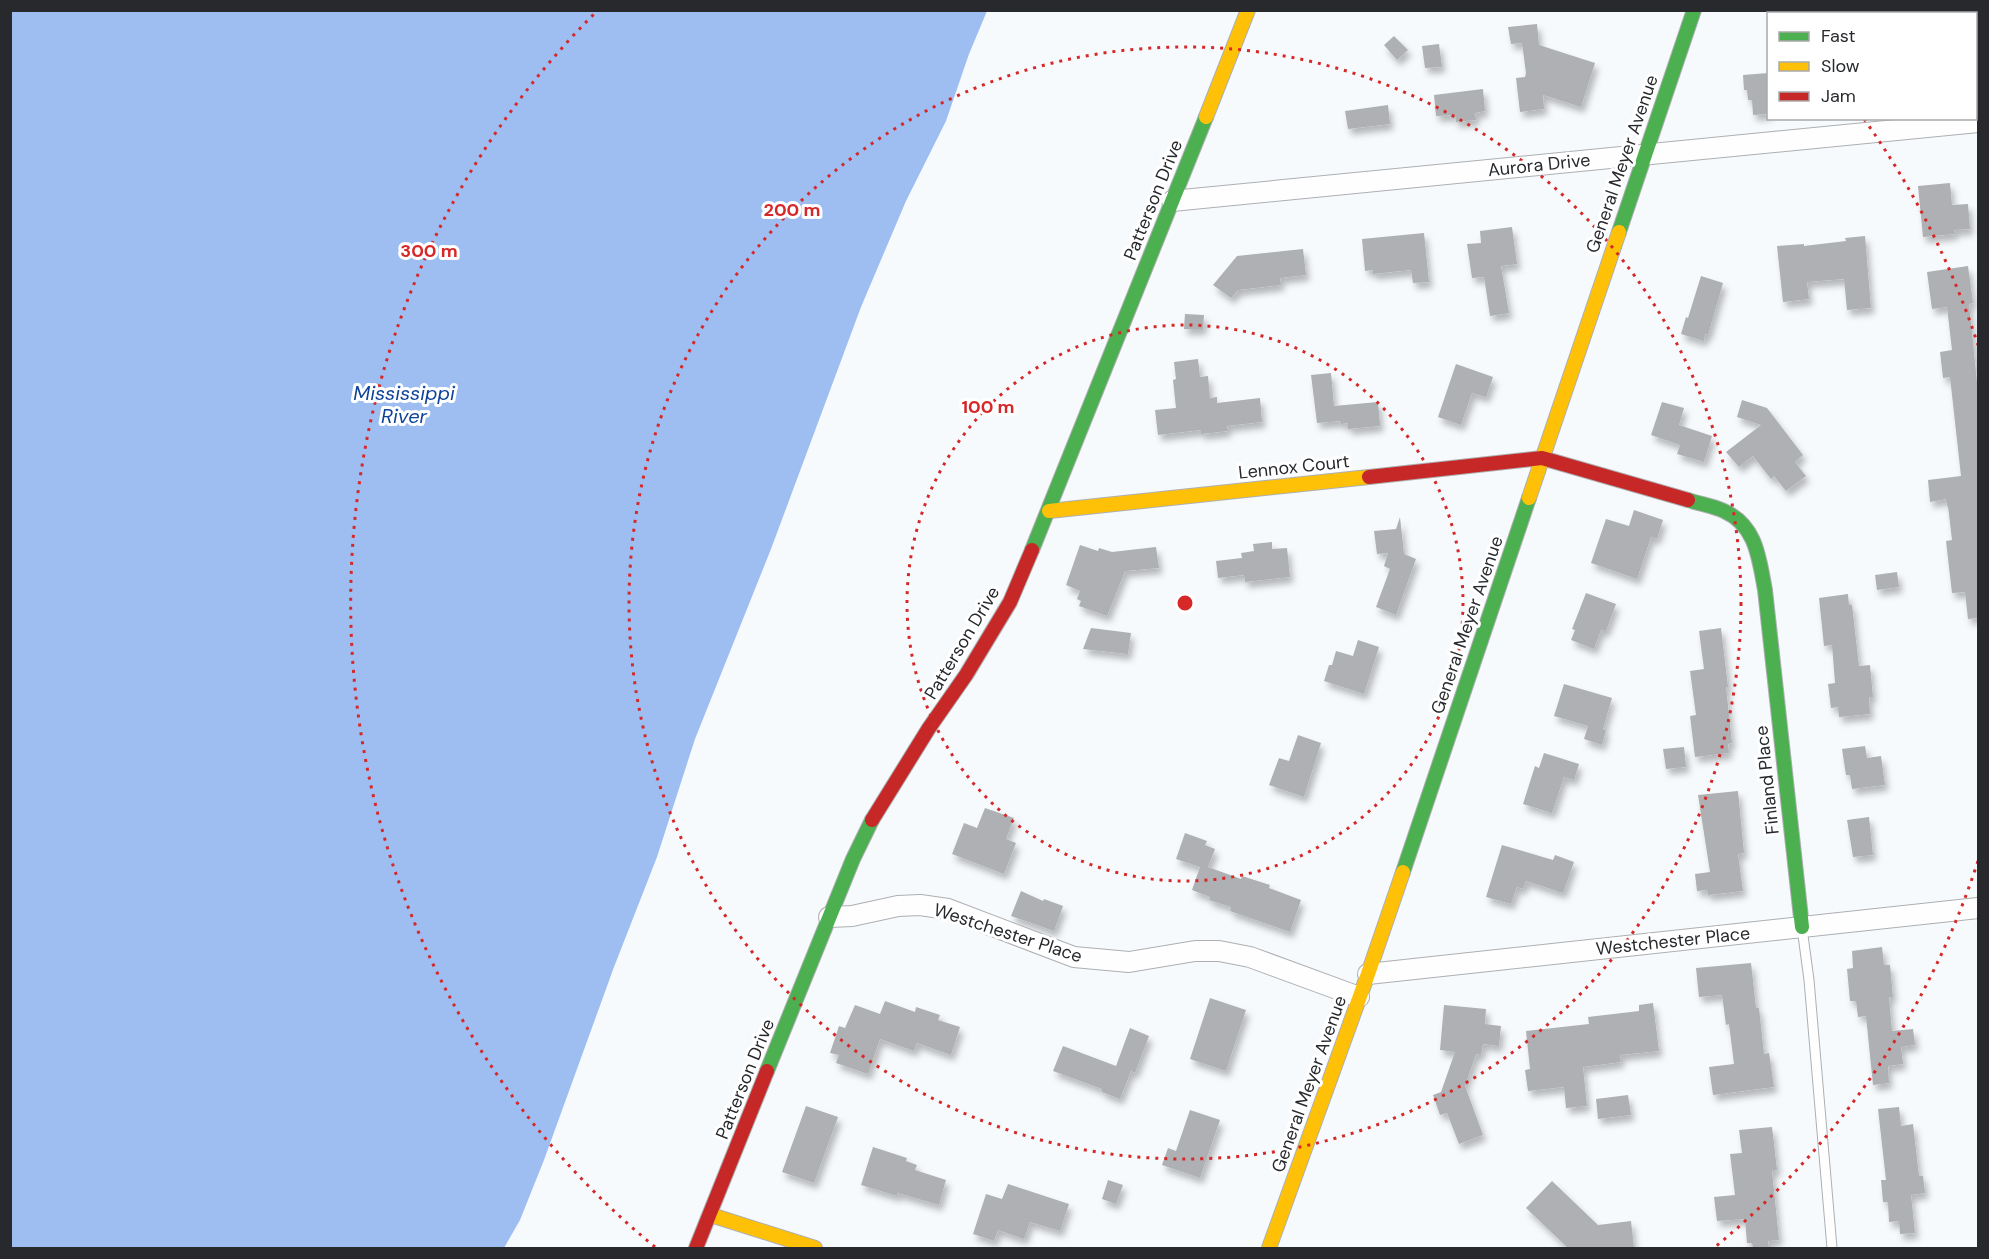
<svg xmlns="http://www.w3.org/2000/svg" width="1989" height="1259" font-family="'DM Sans',sans-serif">
  <style>
    .water { fill: #9ebef2 }
    .building { fill: #aeb0b3; filter: url(#shadow) }
    .lines { fill: none; stroke-linecap: round; stroke-linejoin: round }
    .lane-casing { stroke: #adafb2; stroke-width: 11 }
    .street-casing { stroke: #adafb2; stroke-width: 22 }
    .fast-casing { stroke: #adafb2; stroke-width: 16 }
    .slow-casing { stroke: #adafb2; stroke-width: 16 }
    .jam-casing { stroke: #adafb2; stroke-width: 16 }
    .lane { stroke: #fefeff; stroke-width: 9 }
    .street { stroke: #fefeff; stroke-width: 20 }
    .fast { stroke: #4caf50; stroke-width: 14 }
    .slow { stroke: #ffc107; stroke-width: 14 }
    .jam { stroke: #c62828; stroke-width: 14 }
    .ring { fill: none; stroke: #d62828; stroke-width: 3; stroke-dasharray: 3 6 }
    .labels { text-anchor: middle; stroke-width: 6; stroke-linejoin: round; paint-order: stroke }
    .street-label { font-size: 18px; fill: #27292d; stroke: #fff }
    .water-label { font-size: 20px; font-style: italic; fill: #0e4398; stroke: #fff }
    .centre { fill: #d62828; stroke: #fff; stroke-width: 3 }
    .ring-label { font-size: 18px; text-anchor: middle; font-weight: bold; fill: #d62828; stroke: #fff; stroke-width: 6; stroke-linejoin: round; paint-order: stroke }
  </style>
  <defs>
    <filter id="shadow"><feDropShadow dx="3.5" dy="6" stdDeviation="3" flood-color="#0004"/></filter>
  </defs>
  <rect width="100%" height="100%" fill="#f7fafd"/>
  <path class="water" d="M10,11H987L969,54L946,121L906,201L861,307L771,549L695,739L657,857L614,967L544,1160L520,1220L504,1248H11Z"/>
  <path class="building" d="M1537,24L1539,45L1595,63L1581,107L1543,95L1544,109L1520,112L1516,78L1525,77L1526,73L1522,43L1511,44L1508,27Z
    M1394,36L1408,50L1397,60L1384,45Z
    M1439,44L1442,67L1425,68L1422,46Z
    M1768,73V114L1753,115L1752,100H1748L1747,90H1744L1743,75Z
    M1483,89L1485,111L1475,113L1476,120L1456,122L1455,115L1436,116L1434,95Z
    M1388,105L1390,124L1348,129L1345,111Z
    M1950,183L1952,205L1968,204L1970,229L1954,230L1955,234L1923,237L1918,186Z
    M1512,227L1517,264L1501,266L1509,313L1490,316L1484,277L1472,278L1467,244L1481,243L1480,231Z
    M1424,233L1429,282L1413,283L1411,270L1373,274V270L1365,271L1362,239Z
    M1865,236L1871,308L1847,310L1844,279L1807,282L1809,299L1783,302L1777,246L1804,244V246L1846,241L1845,238Z
    M1303,249L1306,275L1280,278L1281,285L1238,290L1231,298L1213,285L1237,256Z
    M1968,266L1973,303L1969,304L1978,392V618L1968,619L1965,592L1952,593L1946,541L1952,540L1948,506H1947L1946,499L1930,502L1928,480L1961,476L1950,377L1943,378L1940,352L1952,350L1947,307L1932,309L1927,272Z
    M1701,276L1723,283L1708,335L1705,334L1704,341L1681,334L1686,317L1688,318Z
    M1185,314L1204,315L1203,329H1184Z
    M1198,359L1200,377L1208,376L1210,398L1217,397V403L1260,398L1262,422L1227,426L1228,431L1201,434V430L1158,435L1155,410L1176,408L1173,380L1176,379L1174,362Z
    M1456,364L1493,377L1486,397L1472,393L1461,425L1438,417Z
    M1331,373L1334,406L1378,402L1380,426L1348,429V423L1341,424L1340,421L1317,423L1311,375Z
    M1742,400L1767,408L1803,455L1795,462L1806,476L1786,491L1774,476L1771,479L1753,456L1739,467L1726,452L1761,425L1737,417Z
    M1662,402L1684,408L1679,425L1712,436L1704,462L1677,454L1680,445L1651,435Z
    M1634,510L1663,520L1657,539L1651,537L1637,579L1591,563L1606,519L1629,526Z
    M1400,517L1404,554L1416,559L1396,615L1376,607L1390,569L1384,566L1388,553L1377,554L1374,531L1396,529Z
    M1272,542V549L1287,548L1290,577L1245,582L1244,575L1218,578L1216,561L1242,558L1241,553L1254,551L1253,544Z
    M1080,545L1098,551L1099,548L1112,552L1156,547L1159,568L1125,571L1107,616L1079,606L1081,601L1077,599L1080,591L1066,585Z
    M1897,572L1899,587L1877,590L1875,575Z
    M1586,593L1616,604L1606,631L1601,630L1594,649L1571,640L1575,630L1572,629Z
    M1848,594L1849,605H1852L1859,666L1870,665L1873,697H1869L1870,714L1839,717L1838,707L1831,708L1828,684L1835,683L1832,645L1824,646L1819,598Z
    M1091,628L1131,633L1128,654L1083,649Z
    M1721,628L1728,687H1726L1732,743L1728,744L1729,753L1695,757L1690,716L1696,715L1690,671L1704,669L1699,631Z
    M1358,640L1379,647L1364,694L1324,681L1329,665H1332L1336,651L1353,656Z
    M1564,684L1612,698L1603,729L1606,730L1602,745L1584,739L1588,726L1554,716Z
    M1298,735L1321,743L1304,797L1269,785L1279,758L1289,761Z
    M1865,746L1867,758L1881,756L1885,785L1852,789L1850,775H1846L1842,749Z
    M1684,747L1686,767L1666,769L1663,749Z
    M1544,753L1579,764L1574,780L1564,777L1552,813L1523,804L1535,766L1539,768Z
    M1738,791L1744,853L1738,854L1743,891L1708,895L1707,890L1697,891L1695,874L1710,872L1698,795Z
    M985,808L1014,818L1006,839L1016,843L1004,874L952,854L964,823L977,828Z
    M1869,817L1873,855L1853,857L1847,820Z
    M1185,833L1207,841L1205,845L1215,849L1208,867L1241,879L1242,876L1270,885L1269,888L1301,900L1290,932L1230,911L1231,907L1209,900L1210,897L1192,890L1200,867L1176,859Z
    M1502,845L1553,860L1555,855L1574,862L1563,893L1526,881L1523,889L1517,887L1511,904L1486,897Z
    M1021,891L1043,901L1044,899L1063,906L1054,931L1011,916Z
    M1882,947L1884,965H1890L1893,997H1889L1892,1031L1913,1029L1915,1045L1901,1047L1903,1064L1888,1066L1889,1083L1873,1085L1866,1016L1858,1017L1856,1001H1850L1847,969L1853,968L1852,951Z
    M1751,963L1756,1008H1759L1764,1054L1769,1053L1774,1087L1713,1095L1709,1067L1734,1064L1729,1024L1726,1025L1722,995L1699,997L1696,968Z
    M1210,998L1246,1010L1226,1071L1190,1059Z
    M885,1001L915,1012L916,1007L940,1015L938,1020L960,1027L951,1055L917,1043L914,1051L880,1039L868,1074L836,1063L839,1055L830,1053L839,1026L845,1028L855,1005L880,1014Z
    M1653,1003L1659,1051L1620,1055L1621,1062L1583,1067L1587,1106L1566,1108L1564,1087L1528,1091L1525,1070L1530,1069L1526,1031L1589,1024L1588,1017L1639,1011V1005Z
    M1444,1005L1486,1009L1485,1024L1501,1026L1499,1046L1483,1044L1481,1055L1476,1054L1465,1086L1483,1135L1459,1144L1447,1113L1440,1115L1433,1095L1441,1092L1455,1052L1440,1050Z
    M1130,1028L1149,1036L1135,1073L1131,1071L1120,1099L1102,1092V1089L1053,1071L1063,1046L1116,1066Z
    M1628,1095L1631,1115L1598,1119L1596,1099Z
    M806,1106L838,1117L814,1183L782,1172Z
    M1899,1107L1901,1126L1913,1124L1919,1176H1923L1925,1193L1911,1195L1915,1233L1900,1234L1899,1221L1889,1222L1888,1202H1883L1881,1180H1886L1878,1109Z
    M1190,1110L1220,1120L1200,1178L1162,1165L1168,1148L1176,1151Z
    M1772,1127L1777,1170L1772,1171L1779,1240L1768,1241L1769,1248H1753L1752,1243H1747L1745,1219L1717,1221L1714,1197L1735,1195L1730,1154L1742,1153L1739,1130Z
    M873,1147L907,1158L906,1161L917,1165L915,1170L946,1180L939,1205L898,1193L897,1196L861,1185Z
    M1108,1180L1123,1185L1116,1204L1102,1199Z
    M1552,1181L1598,1225L1631,1221L1634,1248H1568L1526,1208Z
    M1008,1184L1069,1204L1060,1231L1030,1222L1024,1239L998,1230L994,1241L973,1234L986,1194L1002,1199Z"/>
  <g class="lines">
    <g class="lane-casing">
      <path id="lane" d="M1802,928L1809,980L1832,1248"/>
    </g>
    <g class="street-casing">
      <path id="street" d="M1172,201L1978,122
        M829,917L852,916L898,906L920,905L948,909L1074,957L1129,962L1195,951H1219L1250,957L1359,997
        M1368,974L1978,908"/>
    </g>
    <g class="fast-casing">
      <path id="fast" d="M1619,232L1694,10
        M1688,500C1700,504 1713,506 1724,511C1757,526 1759,559 1765,590L1802,927
        M1032,550L1206,117
        M1403,872L1529,498
        M767,1071L853,859L872,820"/>
    </g>
    <g class="slow-casing">
      <path id="slow" d="M1206,117L1248,10
        M1529,498L1619,232
        M1049,511L1369,477
        M711,1215L815,1248
        M1269,1248L1368,974L1403,872"/>
    </g>
    <g class="jam-casing">
      <path id="jam" d="M1369,477L1542,458L1688,500
        M872,820L929,728L966,675L1010,602L1032,550
        M696,1248L767,1071"/>
    </g>
    <use href="#lane" class="lane"/>
    <use href="#street" class="street"/>
    <use href="#fast" class="fast"/>
    <use href="#slow" class="slow"/>
    <use href="#jam" class="jam"/>
  </g>
  <g class="ring">
    <circle cx="1185" cy="603" r="278"/>
    <circle cx="1185" cy="603" r="556"/>
    <path d="M1978 861A834 834 0 0 1 1715 1247M655 1247A834 834 0 0 1 595 13M1864 119A834 834 0 0 1 1978 345"/>
  </g>
  <g class="labels">
    <g class="street-label">
      <text transform="translate(1622 164) rotate(-71)" y="6">General Meyer Avenue</text>
      <text transform="translate(1539 165) rotate(-6)" y="6">Aurora Drive</text>
      <text transform="translate(1153 200) rotate(-68)" y="6">Patterson Drive</text>
      <text transform="translate(1294 467) rotate(-6)" y="6">Lennox Court</text>
      <text transform="translate(1467 625) rotate(-71)" y="6">General Meyer Avenue</text>
      <text transform="translate(962 643) rotate(-59)" y="6">Patterson Drive</text>
      <text transform="translate(1767 780) rotate(-96)" y="6">Finland Place</text>
      <text transform="translate(1008 933) rotate(18)" y="6">Westchester Place</text>
      <text transform="translate(1673 941) rotate(-6)" y="6">Westchester Place</text>
      <text transform="translate(745 1079) rotate(-68)" y="6">Patterson Drive</text>
      <text transform="translate(1309 1084) rotate(-70)" y="6">General Meyer Avenue</text>
    </g>
    <g class="water-label">
      <text x="404" y="400">Mississippi<tspan x="404" dy="23">River</tspan></text>
    </g>
  </g>
  <circle cx="1185" cy="603" r="9" class="centre"/>
  <g class="ring-label">
    <text x="792" y="216">200 m</text>
    <text x="429" y="257">300 m</text>
    <text x="988" y="413">100 m</text>
  </g>
  <rect width="1989" height="1259" fill="none" stroke="#27292d" stroke-width="24"/>
  <rect x="1767" y="12" width="210" height="108" fill="#ffffff" stroke="#a9a9ab" stroke-width="1.5"/>
  <rect x="1779" y="32" width="30" height="9" fill="#4caf50" stroke="#a9a9ab" stroke-width="1.5"/>
  <text x="1821" y="42" font-size="18" fill="#27292d">Fast</text>
  <rect x="1779" y="62" width="30" height="9" fill="#ffc107" stroke="#a9a9ab" stroke-width="1.5"/>
  <text x="1821" y="72" font-size="18" fill="#27292d">Slow</text>
  <rect x="1779" y="92" width="30" height="9" fill="#c62828" stroke="#a9a9ab" stroke-width="1.5"/>
  <text x="1821" y="102" font-size="18" fill="#27292d">Jam</text>
</svg>
